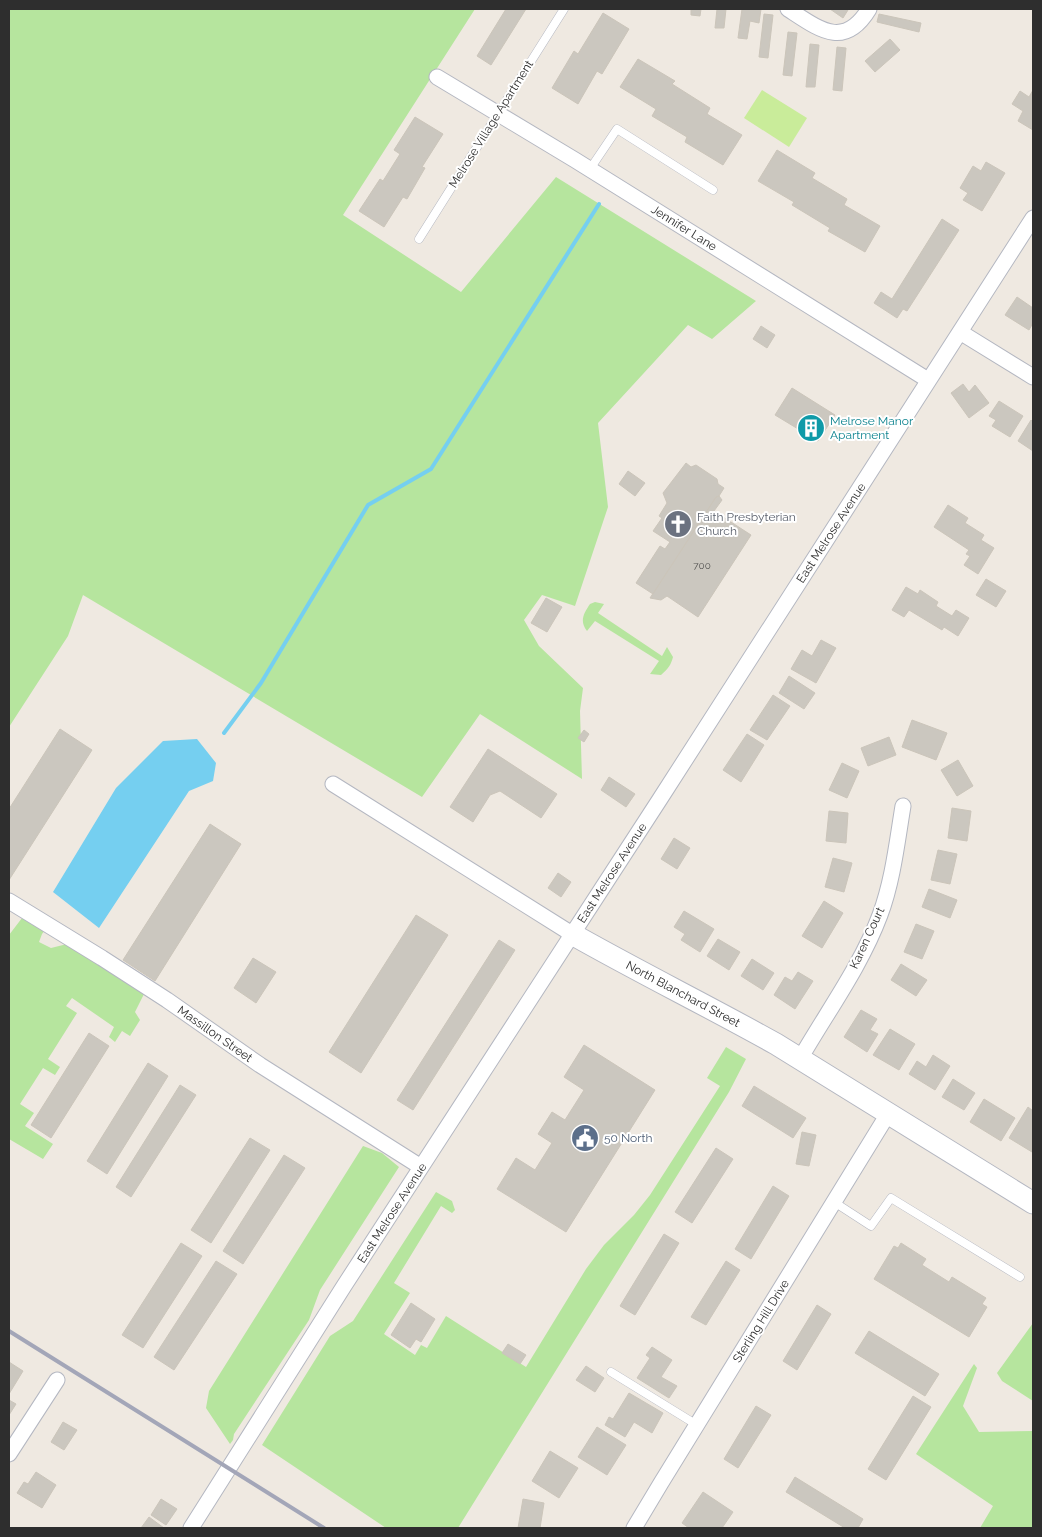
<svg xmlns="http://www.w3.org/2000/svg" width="1042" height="1537" font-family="Raleway,sans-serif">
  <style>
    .green { fill: #b6e59e }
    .pitch { fill: #c9ec9a }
    .water { fill: #75cff0 }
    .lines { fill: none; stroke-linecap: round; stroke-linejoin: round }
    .stream { stroke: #75cff0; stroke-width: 4 }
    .building { fill: #cbc7bf; stroke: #cbc5ba }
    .lane-casing { stroke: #b4b7c1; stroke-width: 9 }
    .street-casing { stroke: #b4b7c1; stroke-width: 17 }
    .secondary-casing { stroke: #b4b7c1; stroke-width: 23 }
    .lane { stroke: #fff; stroke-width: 8 }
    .street { stroke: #fff; stroke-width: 15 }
    .secondary { stroke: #fff; stroke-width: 21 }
    .rail { stroke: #a3a6b8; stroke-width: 4 }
    .labels { text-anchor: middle; stroke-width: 4; stroke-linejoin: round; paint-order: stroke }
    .number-label { font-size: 10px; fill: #555452 }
    .street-label { font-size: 12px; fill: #2e2e2e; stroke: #fff }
    .culture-label { font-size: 12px; fill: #0d838f; stroke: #fff; text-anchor: start }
    .worship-label { font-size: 12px; fill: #5b616d; stroke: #fff; text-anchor: start }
    .service-label { font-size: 12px; fill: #4e5e75; stroke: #fff; text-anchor: start }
  </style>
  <rect width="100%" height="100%" fill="#efe9e1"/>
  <path class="green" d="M9,9H475L343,215L461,292L556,177L756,301L712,339L688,325L598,423L608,507L575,606L542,595L524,620L539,646L583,688L580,711L582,779L480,714L422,797L83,595L68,636L9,727Z
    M595,602L604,604L598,613L662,656L667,647L673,657C671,665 668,669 661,675L650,674L659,661L595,621L587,631C579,621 584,613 590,604Z
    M22,918L45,930L42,934L39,942L51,948L67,944L144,994L135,1012L140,1020L130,1036L122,1031L115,1042L109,1037L114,1027L72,998L66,1006L77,1013L48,1059L60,1067L55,1075L43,1068L20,1104L34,1113L25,1126L53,1144L43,1159L9,1139V935Z
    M726,1047L746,1059L729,1092L458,1528H386L262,1445L330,1336L353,1321L436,1192L452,1201L455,1210L452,1213L441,1206L394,1283L410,1293L384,1334L415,1355L421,1345L427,1348L446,1316L526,1367L586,1269L604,1245L634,1215L650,1195L720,1086L707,1078Z
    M363,1146L382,1153L399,1167L320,1290L309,1320L234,1434L233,1440L230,1444L206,1408L209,1391Z
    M1033,1323V1401L1002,1381L997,1373Z
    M974,1364L977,1368L963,1406L979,1432L1033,1431V1528H980L993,1506L916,1454Z"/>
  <path class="pitch" d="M762,90L807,118L789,147L744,118Z"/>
  <path class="water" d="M197,739L216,763L213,781L189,791L99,928L53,892L116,788L163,741Z"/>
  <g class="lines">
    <path class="stream" d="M224,733L261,683L368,505L431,469L599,204"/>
  </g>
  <path class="building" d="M506,9H526L491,65L477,56Z
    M691,9H701L700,16L691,15Z
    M717,9H726L724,28H715Z
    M742,9H761L759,23L750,21L747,39L738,38Z
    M830,9H846L848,10L843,18Z
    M603,13L629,29L602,74L597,71L578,104L552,88L574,51L578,54Z
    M764,14L773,15L768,58L759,57Z
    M879,14L921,23L919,32L877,22Z
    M788,32L797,33L792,76L783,75Z
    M890,39L900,50L875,72L865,61Z
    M810,44L819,45L815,87H806Z
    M837,47L846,48L842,91L833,90Z
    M638,59L675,81L672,84L710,108L707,114L742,135L723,165L685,142L687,137L652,116L656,109L620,87Z
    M1033,90V130L1018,121L1023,111L1012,104L1020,91L1029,97Z
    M415,117L443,134L422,167L425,168L407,199L403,197L384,227L359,211L380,179L383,181L400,154L394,150Z
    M777,150L815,173L812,178L847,199L844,205L880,226L865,252L828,231L830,228L792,205L794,202L758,181Z
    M986,162L1005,173L982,211L963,200L968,193L960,188L973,166L981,171Z
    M942,219L959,230L907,311L903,309L897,318L874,303L881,292L892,299Z
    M1017,297L1033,308V323L1029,330L1005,315Z
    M761,326L775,335L767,348L753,339Z
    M963,384L969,392L975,385L989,403L969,418L951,393Z
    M792,388L835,415L818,441L775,415Z
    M999,401L1023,416L1010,437L992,426L996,420L989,416Z
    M1031,420L1033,422V451L1018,441Z
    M686,463L691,467L696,465L717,479L718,484L724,488L719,496L716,497L653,594L636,583L660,546L665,549L670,542L653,531L662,518L659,516L667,503L663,493Z
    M628,471L645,483L635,496L619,484Z
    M719,496L722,500L714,511L751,535L698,617L667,596L661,600L650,598L716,497Z
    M948,505L968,518L965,523L984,535L981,540L994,548L978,574L964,565L970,556L966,554L969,550L934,527Z
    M986,579L1006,591L996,607L976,595Z
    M906,587L918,594L920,590L938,602L936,606L952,616L956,610L969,618L958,636L944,627L942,630L909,610L904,617L892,610Z
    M546,598L562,607L547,632L531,623Z
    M821,640L836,648L816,683L791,669L802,650L812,656Z
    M789,676L815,693L804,709L779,693Z
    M773,695L790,706L767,740L750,730Z
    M912,720L947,733L936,760L902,747Z
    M60,729L92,750L9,880V809Z
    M584,730L589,734L584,742L578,738Z
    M747,734L764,745L741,782L723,770Z
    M889,737L896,755L868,766L861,748Z
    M488,749L557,794L541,818L500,791L490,795L473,822L450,807Z
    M958,760L973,786L957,796L941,770Z
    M842,763L859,771L847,798L829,790Z
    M609,777L635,794L626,807L601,790Z
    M952,808L971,811L967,841L948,838Z
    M829,811L848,813L846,843L826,841Z
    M210,824L241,844L155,981L123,960Z
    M674,838L690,848L677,869L661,859Z
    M938,850L957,854L950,884L931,880Z
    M833,858L852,863L844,892L825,887Z
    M558,873L571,882L561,897L548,888Z
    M929,889L957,900L950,918L922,907Z
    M824,901L843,913L822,948L802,936Z
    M684,911L714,929L700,952L681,940L685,934L674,927Z
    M416,915L448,935L361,1073L329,1052Z
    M916,924L934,931L922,959L904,952Z
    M718,939L740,952L729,970L707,956Z
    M499,940L515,950L413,1110L397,1100Z
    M253,958L276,972L256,1003L234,988Z
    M752,959L774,973L763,990L741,976Z
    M901,964L927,980L916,996L891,980Z
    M798,972L813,981L795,1009L774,995L785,977L792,981Z
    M861,1010L877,1019L870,1030L878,1034L867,1052L844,1037Z
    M890,1029L915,1044L899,1070L873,1055Z
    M89,1033L109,1046L51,1138L31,1125Z
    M584,1045L655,1090L566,1232L497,1189L516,1158L535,1170L552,1143L538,1134L552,1112L565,1120L584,1090L564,1077Z
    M933,1055L950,1066L935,1090L909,1074L917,1061L926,1067Z
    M148,1063L168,1076L107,1174L87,1161Z
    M953,1079L975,1093L964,1110L942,1097Z
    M180,1085L196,1095L131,1197L116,1187Z
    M754,1086L806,1118L793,1138L742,1106Z
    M984,1099L1015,1118L1001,1141L970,1122Z
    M1028,1107L1033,1111L1032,1152L1009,1138Z
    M802,1132L816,1135L809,1166L796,1164Z
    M250,1138L270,1150L211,1243L191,1230Z
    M716,1148L733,1159L692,1223L675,1212Z
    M284,1155L305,1168L243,1264L223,1251Z
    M773,1186L789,1196L751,1259L735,1249Z
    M664,1234L679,1243L635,1315L620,1306Z
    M181,1243L202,1256L143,1348L122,1335Z
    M901,1243L926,1259L922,1265L949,1282L952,1277L986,1298L982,1304L987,1307L969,1337L874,1279L894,1246L898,1248Z
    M216,1261L237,1274L174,1370L154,1357Z
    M726,1261L740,1270L706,1325L691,1317Z
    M411,1303L435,1319L421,1342L416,1339L410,1348L391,1335Z
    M817,1305L831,1314L797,1370L783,1361Z
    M869,1331L939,1374L925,1396L855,1353Z
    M508,1344L526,1355L520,1364L502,1353Z
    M652,1347L672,1360L661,1377L677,1386L669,1398L637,1378L650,1358L646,1355Z
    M9,1362L23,1371L9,1394Z
    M586,1366L604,1378L595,1392L576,1380Z
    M629,1393L663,1413L652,1433L634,1422L625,1437L605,1425L609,1417L613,1419Z
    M913,1396L931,1407L886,1480L868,1469Z
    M9,1400L16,1404L9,1415Z
    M756,1406L771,1415L738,1468L724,1459Z
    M63,1422L77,1430L64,1450L51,1442Z
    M597,1427L626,1445L607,1475L578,1457Z
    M550,1451L578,1468L559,1498L532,1481Z
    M36,1472L56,1485L42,1508L17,1493L24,1482L28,1484Z
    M795,1477L863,1519L858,1528H845L786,1492Z
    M703,1492L733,1512L722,1528H689L682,1523Z
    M161,1499L177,1509L166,1525L151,1515Z
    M523,1499L544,1503L540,1528H518Z
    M149,1517L164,1528H141Z"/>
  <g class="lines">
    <g class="lane-casing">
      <path id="lane" d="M590,169L617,129L713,190
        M419,239L564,9
        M834,1202L871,1226L891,1198L1020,1277
        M611,1372L697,1425"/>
    </g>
    <g class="street-casing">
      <path id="street" d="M788,9C819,29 844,50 869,9
        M437,77L575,160L928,380
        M960,332L1033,377
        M333,784L572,934
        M9,901L102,958L167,1000L260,1065L421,1167
        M800,1059C827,1012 861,966 880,915C893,880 897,842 903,806
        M9,1454L57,1380
        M191,1528L344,1286L660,799L1033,218
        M634,1528L661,1483L888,1114"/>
    </g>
    <g class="secondary-casing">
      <path id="secondary" d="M572,934C639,972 708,1006 776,1044L1033,1203"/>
    </g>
    <use href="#lane" class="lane"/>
    <use href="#street" class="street"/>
    <use href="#secondary" class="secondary"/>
    <path class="rail" d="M9,1331L324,1528"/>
  </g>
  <defs>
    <g id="building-disc" transform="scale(1.4375)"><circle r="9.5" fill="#0f9aa8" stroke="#fff"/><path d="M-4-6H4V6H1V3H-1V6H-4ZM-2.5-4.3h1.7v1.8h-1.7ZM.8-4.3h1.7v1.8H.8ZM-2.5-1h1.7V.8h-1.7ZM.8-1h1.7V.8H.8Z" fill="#fff"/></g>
    <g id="church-disc" transform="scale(1.4375)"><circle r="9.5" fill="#6b7280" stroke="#fff"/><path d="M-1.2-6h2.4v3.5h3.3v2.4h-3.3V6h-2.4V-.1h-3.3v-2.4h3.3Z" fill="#fff"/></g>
    <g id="civic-disc" transform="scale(1.4375)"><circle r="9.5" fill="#5c6f8a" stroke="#fff"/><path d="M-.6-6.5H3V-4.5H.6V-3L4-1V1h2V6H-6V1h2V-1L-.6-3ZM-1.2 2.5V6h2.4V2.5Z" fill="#fff"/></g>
  </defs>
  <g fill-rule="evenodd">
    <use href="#building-disc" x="811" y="428"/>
    <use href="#church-disc" x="678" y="524"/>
    <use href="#civic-disc" x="585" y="1138"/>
  </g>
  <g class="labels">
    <g class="number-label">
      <text x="702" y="569">700</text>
    </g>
    <g class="street-label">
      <text transform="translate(491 124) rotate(-58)" y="4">Melrose Village Apartment</text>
      <text transform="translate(684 228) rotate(32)" y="4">Jennifer Lane</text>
      <text transform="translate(831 533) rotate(-57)" y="4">East Melrose Avenue</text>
      <text transform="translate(612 873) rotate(-57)" y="4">East Melrose Avenue</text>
      <text transform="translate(867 938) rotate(-65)" y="4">Karen Court</text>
      <text transform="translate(683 994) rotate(28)" y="4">North Blanchard Street</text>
      <text transform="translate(215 1034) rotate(35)" y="4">Massillon Street</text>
      <text transform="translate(392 1213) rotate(-57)" y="4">East Melrose Avenue</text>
      <text transform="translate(761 1321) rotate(-58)" y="4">Sterling Hill Drive</text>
    </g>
    <g class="culture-label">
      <text x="830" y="425">Melrose Manor<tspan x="830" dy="14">Apartment</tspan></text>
    </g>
    <g class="worship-label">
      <text x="697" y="521">Faith Presbyterian<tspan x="697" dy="14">Church</tspan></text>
    </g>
    <g class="service-label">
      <text x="604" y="1142">50 North</text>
    </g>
  </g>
  <rect width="1042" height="1537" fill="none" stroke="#2e2e2e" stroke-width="20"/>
</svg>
